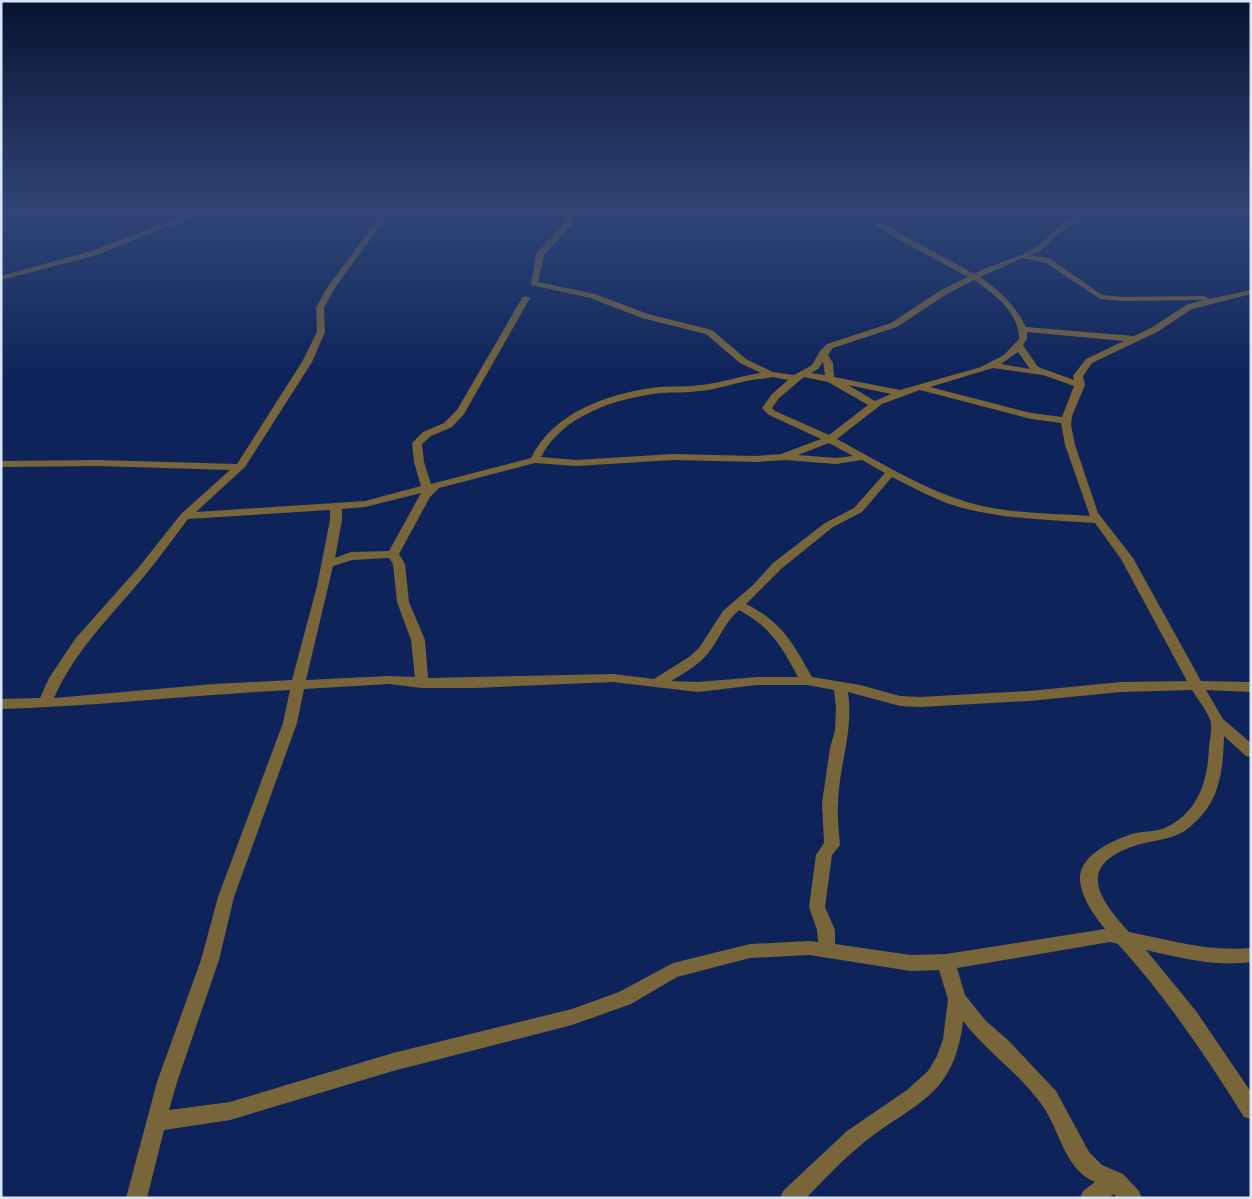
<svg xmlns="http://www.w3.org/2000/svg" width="1252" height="1199" font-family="'Nunito Sans',sans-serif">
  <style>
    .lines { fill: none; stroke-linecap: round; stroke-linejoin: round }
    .minor { fill: #79653a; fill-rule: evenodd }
  </style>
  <rect width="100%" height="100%" fill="#0e2359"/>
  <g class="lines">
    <path class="minor" d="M196,211H205L97,255L1,280V276L91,251Z
      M384,211H391L334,289L324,308L325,332L312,362L245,467L196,512L365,501L421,486L414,462L412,443L423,432L444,423L457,410L522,298L526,296L530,298L464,414L452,427L431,436L422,444L424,462L431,484L531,458C554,411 610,393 659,387C673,386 687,387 701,385C721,383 741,376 761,373L740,363L706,334L642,318L590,298L531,285L536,254L564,224L572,211H578L570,227L544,255L538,282L595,294L648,314L712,330L746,359L773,372L794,375L812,365L820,351L827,344L891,323L941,290L968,277L894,237L876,225L875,223L879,221L974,274C993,264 1015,259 1033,249C1051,238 1069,211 1091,211L1055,237L1039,252L1030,255L1051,259L1102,295L1123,297L1205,296L1209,299L1251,290V294L1192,309L1157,332L1092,363L1083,376L1085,385L1072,416L1071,425L1075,445L1098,513L1133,558L1201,681L1251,682V692L1206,690L1223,719L1251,743V757L1246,756L1224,736C1223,771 1220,802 1191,826C1174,841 1155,839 1134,846C1076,866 1098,898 1129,932C1169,940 1209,952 1251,948V962C1214,967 1181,958 1146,950L1196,1011L1251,1092V1119L1244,1117C1206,1056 1166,997 1118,944L1110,942L957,968L965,995L986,1021L1009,1041L1056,1091L1089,1152L1102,1165L1123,1174L1139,1191L1142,1198H1117L1114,1194L1109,1198H1080L1083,1191L1095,1182C1064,1169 1060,1130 1042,1105C1020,1074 986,1051 963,1021C954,1099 913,1102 861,1145C841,1161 824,1180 806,1198H780L783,1191L847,1131L907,1090L928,1071L937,1056L943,1039L948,999L939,970L911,971L809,955L750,958L677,977L631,1004L572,1025L393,1071L230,1120L164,1130L147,1198H126L157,1082L201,960L218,897L283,723L290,690C194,695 98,706 1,709V699L40,698L49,678L75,639L139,567L181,514L230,470L98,466L1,467V461L98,460L237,464L302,362L317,332L316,308L326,289ZM1023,258L1046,263L1100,299L1123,301L1203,300L1186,305L1151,328L1134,336L1026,327C1015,305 1000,291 980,277ZM974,280C994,294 1019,312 1019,339L1004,355L981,367L900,390L834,377L833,363L828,355L833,348L897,327L947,294ZM1027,332L1124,341L1086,359L1073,376L1074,380L1038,367L1023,345L1027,339ZM1018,352L1030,369L1001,364ZM823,362L825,375L811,373L818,369ZM993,368L1043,375L1074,386L1062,417L1031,413L930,387ZM773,377L788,380L772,394L762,408L769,415L821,439L781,454L756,456L673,454L576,460L541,457C562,415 617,398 661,393C673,392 686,393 699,391C715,390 731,384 747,381C756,379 765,379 773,377ZM804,377L828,382L868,405L829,435L775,411L772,408L779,398ZM848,385L891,394L875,401ZM920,390L1031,419L1061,423L1065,445L1090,516C1048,513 1004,514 964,501C919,487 878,461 837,439L882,404ZM829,443L853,456L836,458L798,455ZM673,460L756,462L785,460L836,464L862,460L885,473L854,508L825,523L773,563L753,585L723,611L699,648L689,657L654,679L613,674L428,678L425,640L409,602L405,564L399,554L430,497L439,488L535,463L576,466ZM892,477C914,488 935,500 959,507C1003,519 1049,520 1095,523L1121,559L1187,681L1121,682L1029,691L920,697L900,696L860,685L812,677C793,643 782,622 746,604L781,569L833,527L862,512ZM421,493L389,551L351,552L335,558L342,520V509L365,507ZM330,510V520L317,586L292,680L214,684L54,698C75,650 113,614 146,574C161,556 174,537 188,519ZM389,558L393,564L397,602L411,640L415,677L389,676L306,680L333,566L352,560ZM739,610C771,627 781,646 798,677H757L698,682L671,681C684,673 699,665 709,652C719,639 725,622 739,610ZM613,682L698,692L757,685H807L834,690L836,707L835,730L830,748L822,803L824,843L816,855L809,907L817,930L818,942L809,941L750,944L673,963L619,992L572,1009L393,1053L230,1102L169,1110L177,1082L219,960L234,897L297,723L304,689L389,684L422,688H474ZM1192,690C1197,698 1210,715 1211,723C1212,730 1210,739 1209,746C1208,780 1199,812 1165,828C1155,832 1143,831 1132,834C1113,840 1080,855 1080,878C1080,896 1094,915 1105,929L946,954L911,955L835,944V930L825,907L832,855L840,845C839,831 837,817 838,803C839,765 854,730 848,692L900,706L920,707L1029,701L1121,692Z"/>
  </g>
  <linearGradient id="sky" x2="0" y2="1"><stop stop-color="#081331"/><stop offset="0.56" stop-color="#304576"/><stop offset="1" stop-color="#304576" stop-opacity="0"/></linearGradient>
  <rect width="1252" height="379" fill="url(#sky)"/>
  <rect width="1252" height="1199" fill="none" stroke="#dbe5fa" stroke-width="5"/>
</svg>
